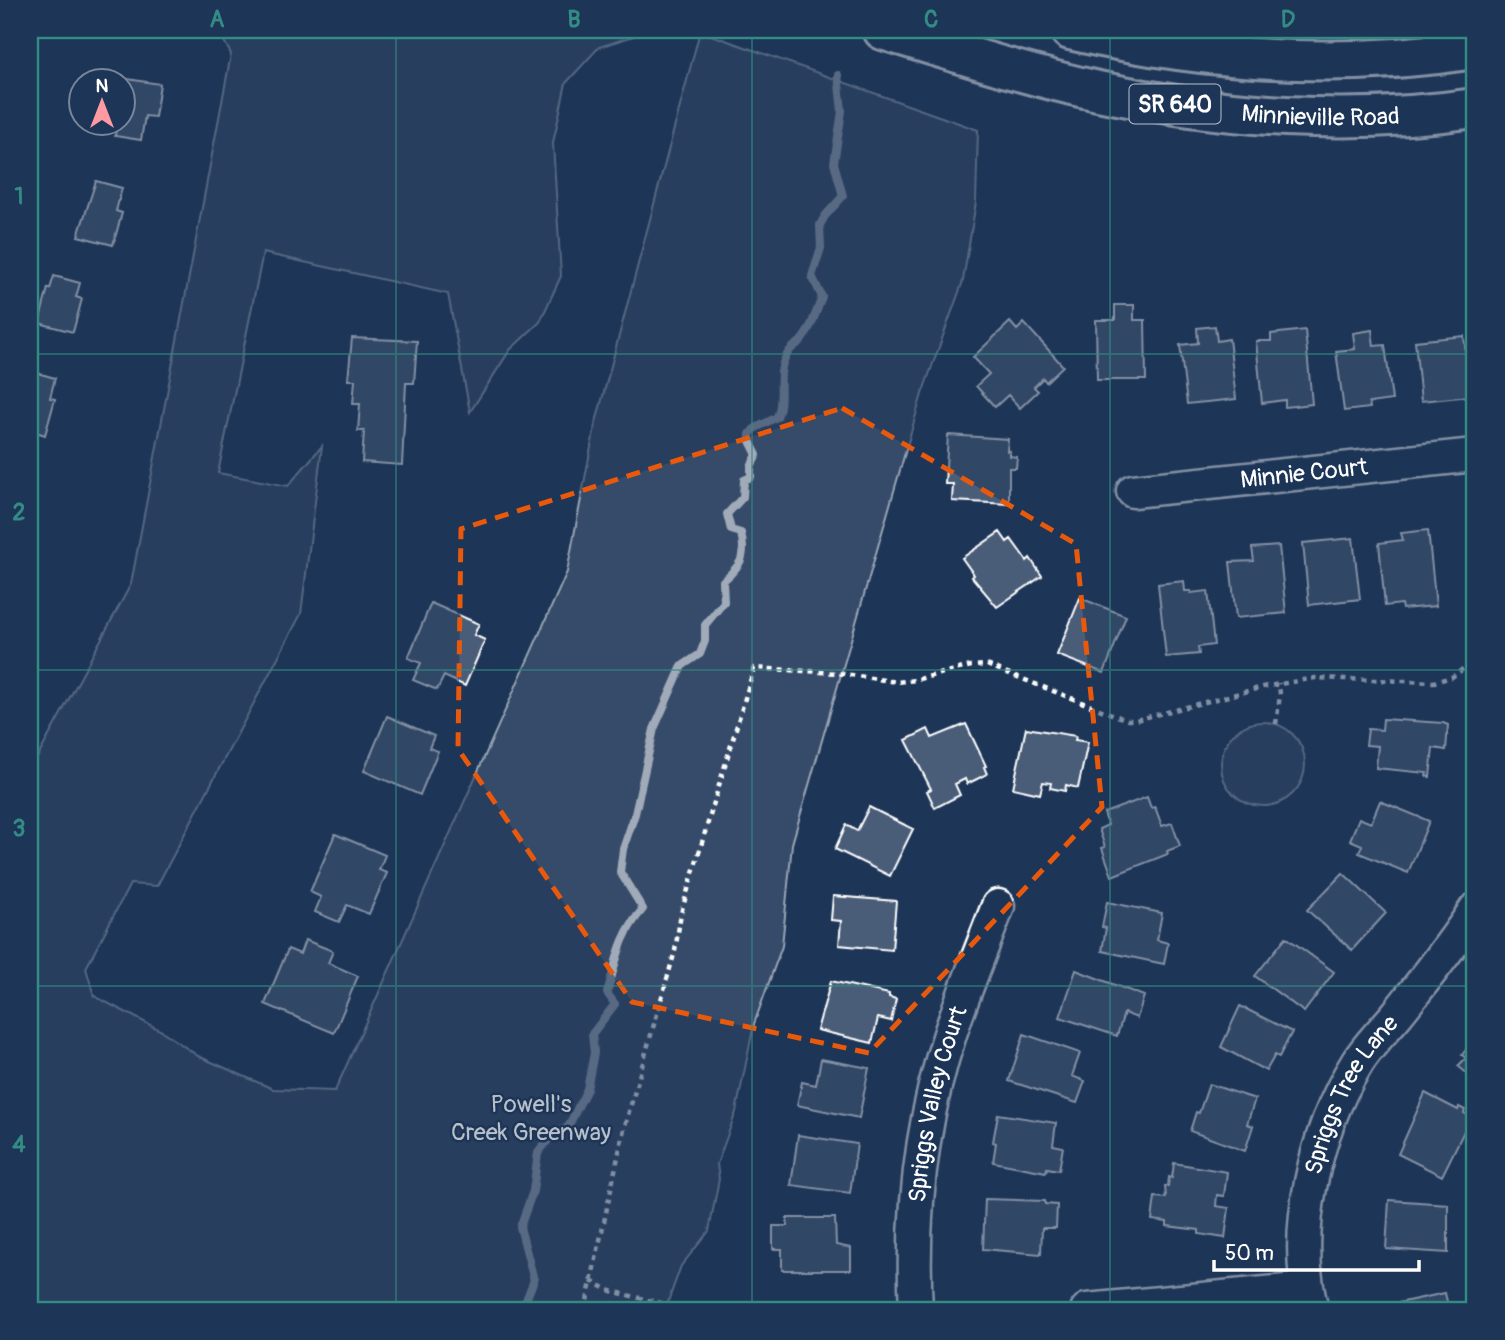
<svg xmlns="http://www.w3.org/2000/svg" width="1505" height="1340" font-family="Pangolin,sans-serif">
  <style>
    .green { fill: #364b69; stroke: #9aa5b4; stroke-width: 2 }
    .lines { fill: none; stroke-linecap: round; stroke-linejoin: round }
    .stream { stroke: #a0aab8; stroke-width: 8 }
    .building { fill: #4a5d79; stroke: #fff; stroke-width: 2 }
    .minor-casing { stroke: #fff; stroke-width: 37 }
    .major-casing { stroke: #fff; stroke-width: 44 }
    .path { stroke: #fff; stroke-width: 4.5; stroke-dasharray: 5 5; stroke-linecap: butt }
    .minor { stroke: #1d3557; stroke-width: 32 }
    .major { stroke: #1d3557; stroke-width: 38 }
    .marked { fill: none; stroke: #e8590c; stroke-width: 5; stroke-dasharray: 14 9; stroke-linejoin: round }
    .grid { fill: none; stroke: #338b84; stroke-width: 2; stroke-opacity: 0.55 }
    .labels { text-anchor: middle; stroke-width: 5; stroke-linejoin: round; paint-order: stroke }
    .shield { fill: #1d3557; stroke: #bbc2cd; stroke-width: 2 }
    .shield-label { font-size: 23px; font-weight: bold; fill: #fff }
    .street-label { font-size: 24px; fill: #fff; stroke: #1d3557 }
    .park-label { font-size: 24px; fill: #b9c0ca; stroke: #1d3557 }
    .neatline { fill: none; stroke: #338b84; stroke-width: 2.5 }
    .grid-label { font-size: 23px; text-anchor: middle; font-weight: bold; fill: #338b84 }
  </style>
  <rect width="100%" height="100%" fill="#1d3557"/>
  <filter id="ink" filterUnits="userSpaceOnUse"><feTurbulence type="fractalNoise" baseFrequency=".0143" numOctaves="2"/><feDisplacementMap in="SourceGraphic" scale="14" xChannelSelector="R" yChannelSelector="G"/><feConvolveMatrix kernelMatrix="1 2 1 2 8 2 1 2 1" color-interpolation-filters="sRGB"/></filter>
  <g filter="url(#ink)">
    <path class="green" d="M218,30H625L640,34L599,47L566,83L553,143L561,276L540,322L510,350L470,412L448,294L263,253L218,473L288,486L322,446L301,614L157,886L130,884L86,968L94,996L162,1031L198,1056L273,1089L335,1091L567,572L595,426L700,31L978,130L976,202L963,281L922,394L792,844L782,946L754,1024L736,1112L717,1164L719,1179L709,1231L681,1266L665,1310H30V771L131,584L231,54Z
      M1221 764a42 42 0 1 1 84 0a42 42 0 1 1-84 0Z"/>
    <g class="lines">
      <path class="stream" d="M522,1310L534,1280L520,1227L533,1191L538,1153L552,1135L568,1127L587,1089L594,1053L592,1034L615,1004L607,993C617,960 619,936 643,909L620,872L623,849L635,814L654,729L682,666L700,654L705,641V625L724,602L723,581C740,566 747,558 741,533L731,530L727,514L743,497L744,480L751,477V466L757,455L750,441V434L754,429L777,417C786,397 774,373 788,353C791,348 796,345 800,342C811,330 816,312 822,297L812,276L821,248L820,225L825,216L843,196L834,163L842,111L838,75"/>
    </g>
    <path class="building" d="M121,78L160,84L155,117L145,116L141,140L115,136L117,122H122V80H120Z
      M96,181L122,188L116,211L122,213L113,245L78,236Z
      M54,276L80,283L76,297L82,299L73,332L39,323L48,288L50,289Z
      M1115,305H1134V320H1145L1146,380H1097L1096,320H1115Z
      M1010,322L1017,330L1024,323L1063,366L1046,382L1043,378L1034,387L1038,391L1020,408L1008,395L995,407L976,386L989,374L973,357Z
      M1215,326L1217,341L1229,339L1236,399L1187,404L1180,345L1198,343L1197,328Z
      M1305,330L1312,404L1285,407V400L1262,403L1256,341H1271V334Z
      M1372,330L1374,346L1385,345L1392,400L1369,403L1370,408L1344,411L1336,351L1355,349L1353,333Z
      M1464,336L1470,396L1421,401L1415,341Z
      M352,338L417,341L414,383H406L402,465L362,462L364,431H358L360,404H353L355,380H348Z
      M30,371L55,378L50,398L55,399L45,435L30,430Z
      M948,435L1008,439L1007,451H1010V456L1017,457L1016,468H1009V504L952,501L953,484H945Z
      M1428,530L1436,606L1402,609L1401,604L1385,606L1379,543L1403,540L1401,533Z
      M1000,532L1007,542L1011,539L1027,561L1030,558L1042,576L997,607L972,577L974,575L962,558Z
      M1353,538L1360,599L1309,605L1303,543Z
      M1279,546L1286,613L1236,618L1230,562L1254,561L1252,548Z
      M1184,581L1185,591H1191V593L1208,591L1214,645L1198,647L1199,654L1166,657L1158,584Z
      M1080,598L1126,616L1104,673L1057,655Z
      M431,603L479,624L474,635L485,640L465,686L444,676L437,690L413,680L421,663L408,658Z
      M387,716L434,736L429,748L438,751L420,795L364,771Z
      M1383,719L1443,723L1448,725L1446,750L1433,748L1430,777L1426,776L1427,773L1376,768L1378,746L1366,745L1368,729L1382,730Z
      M966,724L986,766L984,767L987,774L967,784L965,779L955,784L960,795L935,808L927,791L931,789L906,740L928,729L932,738Z
      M1026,728L1076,736L1075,740L1088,742L1078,788L1066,785L1065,791L1050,788L1051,783L1043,782L1040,794L1013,788Z
      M1147,797L1151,808L1155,807L1162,826L1172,823L1180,846L1167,851L1168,854L1112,876L1102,848L1105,847L1099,829L1108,825L1104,813Z
      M1380,801L1429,821L1408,873L1359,853L1362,845L1350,840L1359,818L1371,823Z
      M869,807L913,829L890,876L835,849L846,825L857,831Z
      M335,834L385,855L379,870L387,873L369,914L347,905L339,922L315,912L321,897L310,892Z
      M1343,873L1386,913L1352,950L1307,910Z
      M833,896L896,901L892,950L839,945L841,921L831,920Z
      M1107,902L1162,913L1157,940L1168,943L1164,964L1102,951L1106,928L1102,927Z
      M1286,937L1334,972L1304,1012L1255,976Z
      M305,940L333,951L328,963L358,976L334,1033L265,1004L288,949L300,954Z
      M1076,970L1144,996L1137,1018L1124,1013L1117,1036L1060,1017Z
      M831,981L889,994V997L896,999L891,1021L878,1018L872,1043L817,1030Z
      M1240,1006L1292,1032L1279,1057L1275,1055L1266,1071L1221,1047Z
      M1024,1034L1080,1053L1072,1076L1085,1081L1077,1103L1009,1081Z
      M1475,1038V1080L1458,1066L1466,1058L1462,1055Z
      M821,1059L869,1068L859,1118L797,1105L802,1082L816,1085Z
      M1209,1084L1255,1099L1247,1124L1253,1126L1245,1151L1190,1131L1196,1112L1199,1113Z
      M1425,1093L1458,1110L1459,1107L1465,1110L1464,1113L1471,1117L1442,1176L1398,1154Z
      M998,1114L1056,1123L1053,1145L1063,1147L1059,1170L1047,1168L1046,1172L993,1162L996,1143L993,1142Z
      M798,1135L857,1144L850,1193L791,1185Z
      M1174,1163L1227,1172L1224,1196L1217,1195L1216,1206L1229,1208L1225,1238L1199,1234V1230L1167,1226V1222L1152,1220L1155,1197L1166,1198L1165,1186H1168L1169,1177L1172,1178Z
      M985,1199L1045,1201V1204L1057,1205L1056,1228H1042L1041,1254L983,1249Z
      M1389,1200L1448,1204V1253L1386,1249Z
      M787,1218H835L836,1245L851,1248V1270H782V1249H773V1226H787Z
      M1445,1293L1449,1310H1391L1389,1305Z"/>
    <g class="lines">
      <g class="minor-casing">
        <g id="minor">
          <path id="s1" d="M1133,491L1475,455"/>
          <path id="s2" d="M916,1310C911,1217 921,1120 951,1031C965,989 982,948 998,906"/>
          <path d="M1087,1310L1307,1289"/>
          <path id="s3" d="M1312,1310C1291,1232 1315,1131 1357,1063C1368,1045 1385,1029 1398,1013C1425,979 1452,946 1475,910"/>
        </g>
      </g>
      <g class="major-casing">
        <g id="major">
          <path id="s4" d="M883,30C954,52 1025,75 1098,91C1220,117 1352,126 1475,108"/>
          <path d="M1070,30C1204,61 1340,70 1475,49"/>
        </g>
      </g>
      <path class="path" d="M1276,724L1280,695L1279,683
        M591,1281L611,1291L689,1310
        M585,1310L624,1129L675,951L681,913L754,668L838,673L897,682L915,680L971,666L987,665L1127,720H1136L1263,687L1315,678L1434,682L1452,677L1475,660"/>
      <use href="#minor" class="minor"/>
      <use href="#major" class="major"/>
    </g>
  </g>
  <path d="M0 0H1505V1340H0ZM842,408L1076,544L1102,807L869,1053L632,1002L458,749L461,529Z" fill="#1d3557" fill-opacity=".55" fill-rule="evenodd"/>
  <path class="marked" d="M842,408L1076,544L1102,807L869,1053L632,1002L458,749L461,529Z"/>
  <path class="grid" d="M396,30V1310M752,30V1310M1110,30V1310M30,354H1475M30,670H1475M30,986H1475"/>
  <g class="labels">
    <rect class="shield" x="1129.5" y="84.5" width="91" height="39" rx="5"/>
    <g class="shield-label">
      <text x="1175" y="112">SR 640</text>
    </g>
    <g class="street-label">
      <text dy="8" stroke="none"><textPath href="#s4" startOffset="448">Minnieville Road</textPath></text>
      <text dy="8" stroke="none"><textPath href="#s1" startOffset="172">Minnie Court</textPath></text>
      <text dy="8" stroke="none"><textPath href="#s3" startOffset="226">Spriggs Tree Lane</textPath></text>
      <text dy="8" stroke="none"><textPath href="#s2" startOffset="208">Spriggs Valley Court</textPath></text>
    </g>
    <g class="park-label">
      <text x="531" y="1112">Powell's<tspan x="531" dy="28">Creek Greenway</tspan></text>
    </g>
  </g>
  <rect width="1505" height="1340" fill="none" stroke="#1d3557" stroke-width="77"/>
  <g transform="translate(102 102)"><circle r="33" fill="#1d3557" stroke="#77869a" stroke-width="2"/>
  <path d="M0-5L12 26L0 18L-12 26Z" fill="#ff9aa2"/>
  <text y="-10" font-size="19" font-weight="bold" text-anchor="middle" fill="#ffffff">N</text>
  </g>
  <path d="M1214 1260v10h205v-10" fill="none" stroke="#ffffff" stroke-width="3.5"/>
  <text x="1225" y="1260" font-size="21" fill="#ffffff" stroke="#1d3557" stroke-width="5" paint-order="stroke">50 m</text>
  <rect x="38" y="38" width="1428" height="1264" class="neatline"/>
  <g class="grid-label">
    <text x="217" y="27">A</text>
    <text x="574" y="27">B</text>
    <text x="931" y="27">C</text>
    <text x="1288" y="27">D</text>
    <text x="19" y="204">1</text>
    <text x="19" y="520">2</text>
    <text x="19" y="836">3</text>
    <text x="19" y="1152">4</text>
  </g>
</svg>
